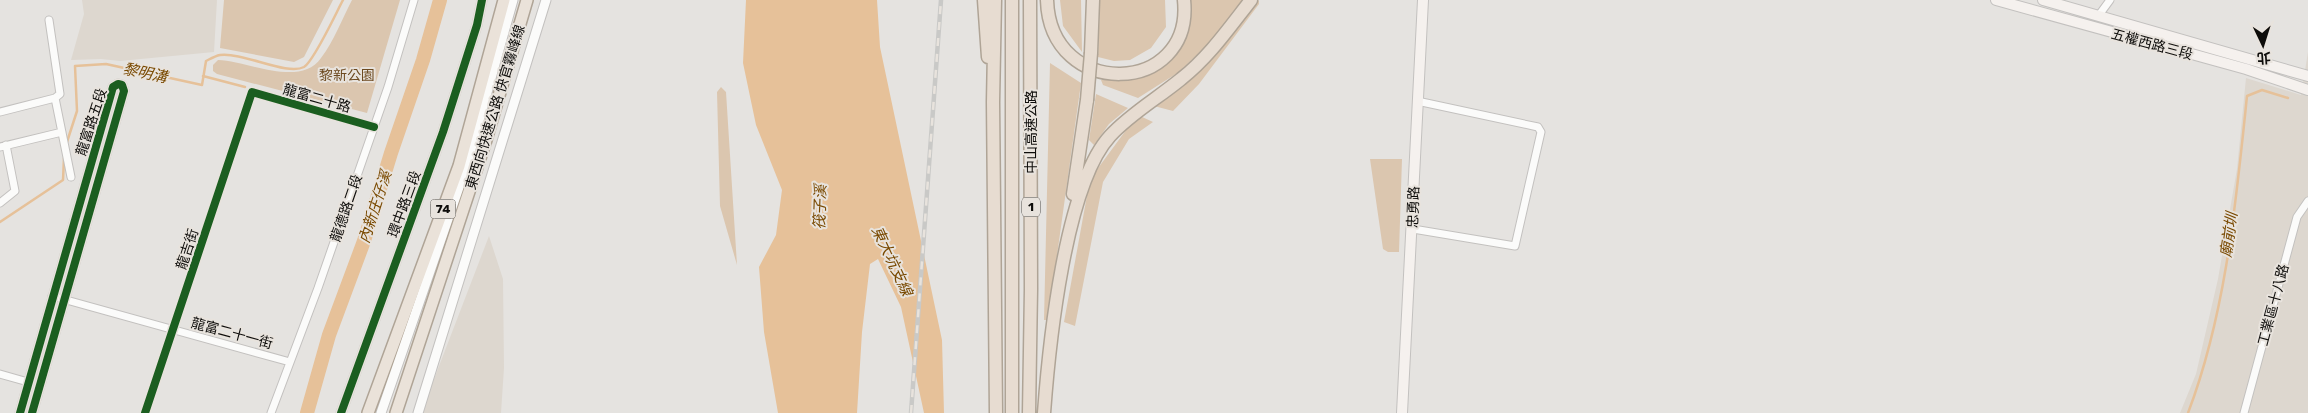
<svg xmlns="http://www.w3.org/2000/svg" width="2308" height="413" font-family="Rubik,'Noto Sans TC',sans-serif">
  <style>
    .built { fill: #ddd7cf }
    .green { fill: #dbc6af }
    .water { fill: #e6c199 }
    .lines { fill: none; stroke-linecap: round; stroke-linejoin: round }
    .stream { stroke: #e6c199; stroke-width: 2.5 }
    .river { stroke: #e6c199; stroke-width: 14 }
    .minor-casing { stroke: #c3c1bf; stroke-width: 9 }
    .tertiary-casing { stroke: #c3c1bf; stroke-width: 11 }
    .secondary-casing { stroke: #c3c1bf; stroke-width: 12 }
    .trunk-casing { stroke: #afa496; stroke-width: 14 }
    .motorway-casing { stroke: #afa496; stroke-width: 15 }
    .minor { stroke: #fbfbfa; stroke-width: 7 }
    .tertiary { stroke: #fbfbfa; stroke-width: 9 }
    .secondary { stroke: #f5f1ee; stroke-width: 10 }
    .trunk { stroke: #eae2d9; stroke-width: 11 }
    .motorway { stroke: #e7dcd1; stroke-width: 12 }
    .rail-casing { stroke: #c9c9c7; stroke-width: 4.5 }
    .rail { stroke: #e8e3dd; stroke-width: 2.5; stroke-dasharray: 8; stroke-linecap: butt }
    .motorway-bridge-casing { stroke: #afa496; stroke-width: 15; stroke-linecap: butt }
    .motorway-bridge { stroke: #e7dcd1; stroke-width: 12 }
    .cycleway-casing { stroke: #e8e3dd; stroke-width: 11 }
    .cycleway { stroke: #1b5e20; stroke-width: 8 }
    .labels { text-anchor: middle; stroke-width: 4; stroke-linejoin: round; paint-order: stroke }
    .shield { fill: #e8e3dd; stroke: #4f4c49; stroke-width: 1 }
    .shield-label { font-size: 12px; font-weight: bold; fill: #0d0c0a }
    .street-label { font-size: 14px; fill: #0d0c0a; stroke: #e8e3dd }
    .park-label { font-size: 14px; fill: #6d4a20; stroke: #e8e3dd }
    .water-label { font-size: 15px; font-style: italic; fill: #794900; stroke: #e8e3dd }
  </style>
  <rect width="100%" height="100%" fill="#e5e3e0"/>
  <path class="built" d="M82,0H217L214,52L120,61L101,59L71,60L84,14Z
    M2308,52V413H2180L2196,374L2218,279L2237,169L2246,78L2301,95Z
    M489,236L503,279L504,368L501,413H421Z"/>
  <path class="green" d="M224,0H333L304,57L294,62L220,48Z
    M352,0H400L367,113L217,74L213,71V65L218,60C248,61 300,88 321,58C334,41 342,19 352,0Z
    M1060,0H1081L1082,52L1063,26Z
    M1100,0H1165L1166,27L1151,48L1130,60L1114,61L1098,57Z
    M1187,0H1243L1221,32L1179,72L1138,98L1103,85L1101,80L1146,76L1184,40Z
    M1259,0V4L1199,84L1173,111L1154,106L1212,58Z
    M1050,63L1081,83L1048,320H1044Z
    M721,87L726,92L737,265L720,206L717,92Z
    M1096,94L1128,108L1109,124L1094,145L1089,140Z
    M1140,116L1153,122L1129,139L1103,182L1075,326L1064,322L1090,179L1132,122Z
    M1370,159H1402L1399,252H1388L1383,249Z"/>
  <path class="water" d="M746,0H877L880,47L942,340L944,413H924L901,307L878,259L870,264L862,332L857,413H778L764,332L759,267L776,235L782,190L756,125L743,63Z"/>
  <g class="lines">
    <path class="stream" d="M203,76L245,87
      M66,145L77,111L75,66L106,64L202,85L206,61C210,59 215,56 220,55C243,52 287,76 304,67C314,61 336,13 343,0
      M0,222L63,180L64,158
      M2188,413C2226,313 2236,202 2247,96L2262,90L2288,98"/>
    <path class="river" d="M307,413L329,335L364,241L391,153L423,60L440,0"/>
    <g class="minor-casing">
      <path id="minor" d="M2099,15L2110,0
        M55,98L71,177
        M0,112L55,98L60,94L49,20
        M0,147L62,132
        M0,203L15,191L6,145
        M1413,229L1515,246L1541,132L1538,127L1417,101
        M52,296L290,362
        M0,374L28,382
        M145,413L252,92L374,127
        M271,413L318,288L388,87L414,0
        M2244,413L2297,217L2308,201"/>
    </g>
    <g class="tertiary-casing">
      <path id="tertiary" d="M20,413L113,87L118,84L122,85L124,91L32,413
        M341,413L443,132L477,25L482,0
        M381,413L466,167L513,0
        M418,413L546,0"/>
    </g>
    <g class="secondary-casing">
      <path id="secondary" d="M1996,0L2246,69L2308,90
        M2043,0L2308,76
        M1402,413L1423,0"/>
    </g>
    <g class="trunk-casing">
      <path id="trunk" d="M368,413L459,166L504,0
        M396,413L486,140L527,0"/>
    </g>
    <g class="motorway-casing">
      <path id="motorway" d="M984,0L988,57
        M995,0L993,102L996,413
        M1047,0C1050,101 1194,96 1184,0
        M1091,53L1093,0
        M1073,194L1087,100
        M1012,413V0
        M1029,413L1031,289L1030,0
        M1044,413C1049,345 1065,185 1110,136C1130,114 1158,98 1181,79C1209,57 1229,28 1251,0"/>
    </g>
    <use href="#minor" class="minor"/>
    <use href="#tertiary" class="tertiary"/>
    <use href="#secondary" class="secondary"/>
    <use href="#trunk" class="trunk"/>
    <use href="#motorway" class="motorway"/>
    <g class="rail-casing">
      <path id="rail" d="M911,413L941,0"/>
    </g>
    <use href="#rail" class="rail"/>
    <g class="motorway-bridge-casing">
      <path id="motorway-bridge" d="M1087,100L1091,53"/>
    </g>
    <use href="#motorway-bridge" class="motorway-bridge"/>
    <g class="cycleway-casing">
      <path id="cycleway" d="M20,413L113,87L118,84L122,85L124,91L32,413
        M145,413L252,92L374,127
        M341,413L443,132L477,25L482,0"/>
    </g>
    <use href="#cycleway" class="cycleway"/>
  </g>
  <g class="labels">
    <g class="shield">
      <rect x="1022" y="197.5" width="18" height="19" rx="4"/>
      <rect x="430.5" y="199.5" width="25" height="19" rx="4"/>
    </g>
    <g class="shield-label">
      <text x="1031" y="211">1</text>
      <text x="443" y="213">74</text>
    </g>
    <g class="street-label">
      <text transform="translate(2152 44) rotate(15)" y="5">五權西路三段</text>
      <text transform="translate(317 98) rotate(16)" y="5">龍富二十路</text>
      <text transform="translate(495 107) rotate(-73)" y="5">東西向快速公路 快官霧峰線</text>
      <text transform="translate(91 122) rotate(-72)" y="5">龍富路五段</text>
      <text transform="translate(1031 132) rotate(-90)" y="5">中山高速公路</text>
      <text transform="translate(404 204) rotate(-70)" y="5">環中路三段</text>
      <text transform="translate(1413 207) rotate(-88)" y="5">忠勇路</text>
      <text transform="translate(346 208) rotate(-71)" y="5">龍德路二段</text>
      <text transform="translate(187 249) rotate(-72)" y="5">龍吉街</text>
      <text transform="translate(2273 305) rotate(-75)" y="5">工業區十八路</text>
      <text transform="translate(232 333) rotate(15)" y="5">龍富二十一街</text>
    </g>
    <g class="park-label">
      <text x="347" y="80">黎新公園</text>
    </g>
    <g class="water-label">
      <text transform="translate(145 73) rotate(12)" y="5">黎明溝</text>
      <text transform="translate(375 207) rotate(-72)" y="5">內新庄仔溪</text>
      <text transform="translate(820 207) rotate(-88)" y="5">筏子溪</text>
      <text transform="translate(2229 235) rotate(-82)" y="5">廟前圳</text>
      <text transform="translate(892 261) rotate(65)" y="5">東大坑支線</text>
    </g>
  </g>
  <g transform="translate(2263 45) rotate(176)" stroke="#e8e3dd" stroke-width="4" paint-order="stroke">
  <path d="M0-4L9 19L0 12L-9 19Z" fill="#0d0c0a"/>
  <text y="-8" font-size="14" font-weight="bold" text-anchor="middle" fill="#0d0c0a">北</text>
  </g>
</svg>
